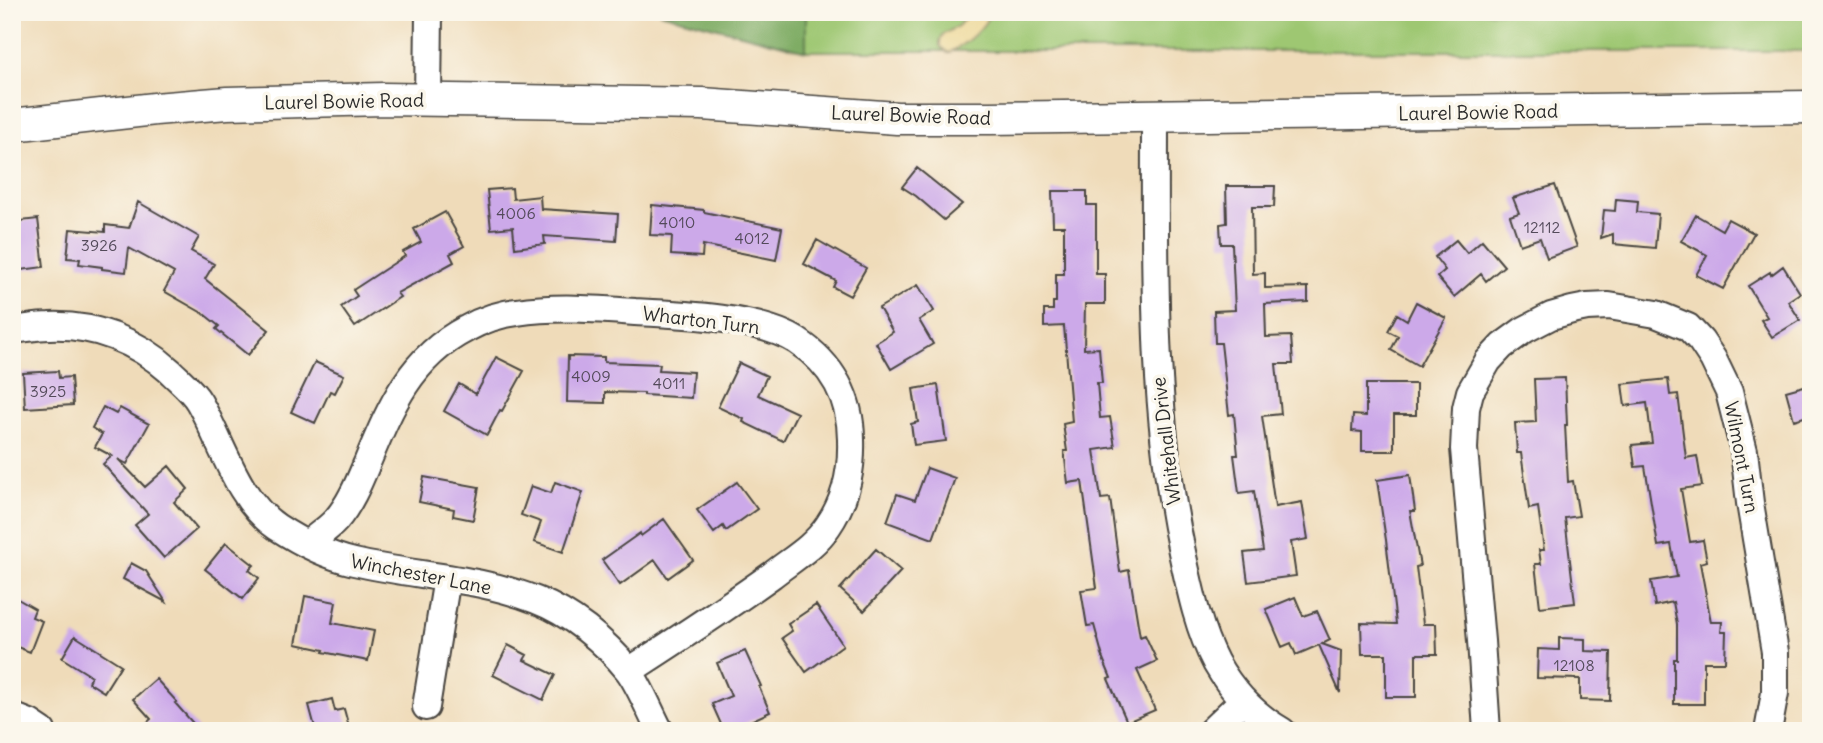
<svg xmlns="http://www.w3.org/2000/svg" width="1823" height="743" font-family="Delius,sans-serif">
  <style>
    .green { fill: #9ec772; stroke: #64794e; stroke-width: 2 }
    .forest { fill: #7eac64; stroke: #546c48; stroke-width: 2 }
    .sand { fill: #eeda9e; stroke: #8c8264; stroke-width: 2 }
    .building { fill: #cca9e9 }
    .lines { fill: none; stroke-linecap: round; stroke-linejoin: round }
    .minor-casing { stroke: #484540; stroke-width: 30 }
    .major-casing { stroke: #484540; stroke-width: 35 }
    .minor { stroke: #fff; stroke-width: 26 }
    .major { stroke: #fff; stroke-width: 32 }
    .labels { text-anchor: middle; stroke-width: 7; stroke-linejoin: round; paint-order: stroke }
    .number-label { font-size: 16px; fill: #534a5a }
    .street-label { font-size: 19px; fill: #2b2b2b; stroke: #fbf7ec }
  </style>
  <rect width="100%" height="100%" fill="#fbf7ec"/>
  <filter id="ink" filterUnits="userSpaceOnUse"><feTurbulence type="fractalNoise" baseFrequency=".0143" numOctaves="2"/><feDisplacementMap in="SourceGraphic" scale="14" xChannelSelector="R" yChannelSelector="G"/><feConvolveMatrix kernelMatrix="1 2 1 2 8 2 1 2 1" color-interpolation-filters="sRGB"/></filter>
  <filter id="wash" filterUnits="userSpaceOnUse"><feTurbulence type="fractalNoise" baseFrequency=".00686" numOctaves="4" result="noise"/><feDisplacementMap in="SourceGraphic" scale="28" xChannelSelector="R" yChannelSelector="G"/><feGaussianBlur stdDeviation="1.57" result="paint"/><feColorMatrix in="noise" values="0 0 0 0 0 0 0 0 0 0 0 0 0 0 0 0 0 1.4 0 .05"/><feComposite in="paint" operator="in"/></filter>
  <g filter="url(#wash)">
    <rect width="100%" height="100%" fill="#efdbb9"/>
    <path class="green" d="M806,12H1811V51H806Z"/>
    <path class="forest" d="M806,12V51L660,13V12Z"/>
    <path class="sand" d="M971,12H990C986,28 963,46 948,53L940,46V40L944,34L958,26Z"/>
    <g id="blocks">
      <path class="building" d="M917,168L962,204L944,220L916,196L902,187Z
        M1555,185L1577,247L1547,258L1540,238L1520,245L1510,216L1519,213L1513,198Z
        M1226,186H1275L1274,207H1252L1253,274L1265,273V288L1308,287V302L1265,304L1266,337L1291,336L1293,364H1276L1281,414L1262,416L1275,507L1302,502L1308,539L1291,542L1296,576L1248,582L1244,553L1263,551L1254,491L1239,493L1234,455H1238L1234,414L1229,415L1221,343H1215L1214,311L1235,310L1232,244H1221L1220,224L1227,223Z
        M512,188L513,199L540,196L541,209L618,214L616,241L544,236L545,244L515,248L513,227L491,229L487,190Z
        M1052,191H1087V205H1096V274H1105V304H1085L1084,349L1099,348L1102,383H1097L1100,418L1110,417L1115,447L1094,450L1101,499L1110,498L1120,572L1129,570L1140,637L1145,635L1157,661L1137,670L1155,710L1127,722L1108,679L1111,678L1101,654H1102L1094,625L1087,626L1081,590L1097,588L1082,481L1068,483L1064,451H1067L1063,424L1072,422L1064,326L1044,327V310H1053V302H1056V274H1064V226H1053Z
        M1616,199L1638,201L1637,212L1658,214L1655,248L1613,244V234L1601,238L1604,210L1615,211Z
        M138,202L199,237L191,251L214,264L205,279L269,330L248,355L216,329L219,326L204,314L164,291L174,273L129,248L126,272L102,269V267L79,264L80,259L67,258L70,229L105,232V225L129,228Z
        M652,205L704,210V212L782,228L776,260L703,245L702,257L671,255L672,236L650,235Z
        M445,212L464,246L450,254L454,262L397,293L400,297L355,327L341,307L357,296L353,290L405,256L403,252L421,242L414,229Z
        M1696,215L1722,230L1728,219L1754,233L1723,289L1696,275L1707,255L1681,241Z
        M38,219L44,267L13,271L12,222Z
        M817,240L866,268L850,296L833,287L836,281L804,264Z
        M1456,240L1467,253L1482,240L1504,266L1486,281L1481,274L1454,297L1437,277L1445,270L1435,257Z
        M1783,266L1800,293L1788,301L1800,320L1772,337L1761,320L1767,317L1748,286L1770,272L1771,275Z
        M918,285L934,311L919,320L933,344L891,369L876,343L893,332L879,308Z
        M1416,302L1446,318L1419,366L1391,350L1398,336L1388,331L1397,314L1407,320Z
        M568,356L604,357V362L660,364L659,370L693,372L691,398L644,395V393L605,392V403L567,402Z
        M496,357L524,371L502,411L500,410L487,435L444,411L459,384L476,394Z
        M315,362L344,375L335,393L330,391L315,423L291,412Z
        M739,363L767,376L758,395L797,413L783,441L743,422L744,419L718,407Z
        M58,371L59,378L71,377L73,405L25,408L23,373Z
        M1565,378L1567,425H1565L1568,482L1573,481L1579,516L1565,518L1575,603L1540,607L1535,564H1541L1539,550H1544L1538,507L1529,509L1521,453H1517L1515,423L1536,422L1534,379Z
        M1668,379L1670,395L1678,394L1686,458L1697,456L1702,486L1681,489L1690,542L1703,540L1707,561L1700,563L1711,622H1722L1721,632H1726L1725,662H1704V704H1674V659H1677V624L1673,602L1655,606L1651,581L1677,577L1671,544L1658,546L1645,466L1635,467L1632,445L1652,443L1647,403L1625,406L1622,384Z
        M1366,384H1416V415H1394V451H1362V432L1352,431L1353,415L1366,416Z
        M1811,384V415L1794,420L1786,391Z
        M938,385L946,441L914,445L911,424L918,422L913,389Z
        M103,407L116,414L120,408L149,424L127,464L118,459L145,487L169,466L188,489L174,502L197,529L164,558L135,525L148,514L103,464L112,456L95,447L102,434L92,428Z
        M927,468L955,478L933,539L887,522L897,494L915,500Z
        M1410,475L1415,511H1410L1420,566L1416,567L1423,624H1436L1437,654H1416V697H1386V654H1362L1361,623L1396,624L1386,540L1377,480Z
        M424,477L479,487L473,520L453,516L454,509L419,502Z
        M555,482L583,492L563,552L534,542L541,522L521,515L531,486L551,493Z
        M737,482L757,509L726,531L723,526L714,533L697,510Z
        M664,519L693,560L668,578L655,560L620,585L602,560L640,533L641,536Z
        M226,543L254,565L249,570L259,578L243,599L205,569Z
        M876,549L901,571L864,611L840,589Z
        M131,563L146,571L166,602L123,579Z
        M305,596L336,602L332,623L374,631L368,661L323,652L324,650L296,644Z
        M1295,597L1303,616L1317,611L1330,640L1322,644L1341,651L1340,693L1319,645L1296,655L1291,643L1282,647L1266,609Z
        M16,598L35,609L32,617L42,621L30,652L12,645V609Z
        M816,605L843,645L806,672L782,638L792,631L788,624Z
        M75,636L121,665L104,692L88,682L91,676L62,658Z
        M1559,638L1585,639V651L1611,652L1610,701L1580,700V679L1537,678L1538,649L1559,650Z
        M508,645L527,655L524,660L555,675L543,700L493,675Z
        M745,651L761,686L759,687L770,712L729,731H724L712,704L731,696L717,663Z
        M156,679L177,702L175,703L200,731H138L151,719L133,699Z
        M332,699L335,711L344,709L350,731H316L309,705Z"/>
    </g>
  </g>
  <g filter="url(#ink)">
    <use href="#blocks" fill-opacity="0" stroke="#484540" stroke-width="2"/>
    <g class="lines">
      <g class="minor-casing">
        <path id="minor" d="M428,99L429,12
          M1155,117C1155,263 1151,409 1182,552C1190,589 1198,629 1216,663C1232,691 1254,715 1282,731
          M12,330C24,329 37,326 49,326C94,324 137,341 170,371C180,381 192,390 199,402C222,442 237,500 277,527C300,542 328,556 354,562C414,576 478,577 536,600C570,613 605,641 628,670C639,684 651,714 660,731
          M307,544C317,536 328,529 336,520C350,504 359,482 367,463C390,408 410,358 466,329C482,320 499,314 517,312C555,306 596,309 635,312C679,314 760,317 797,341C832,364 851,398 851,440C852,471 846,500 828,526C814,547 791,560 772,575C725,609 677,640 629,671
          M426,707L447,578
          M12,716L30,723L42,731
          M1211,731L1242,701
          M1487,731L1481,641L1464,449L1466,408L1470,392L1488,361L1502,346L1524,330L1551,316L1572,310L1587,307L1609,306L1656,314L1688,327L1701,341L1713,359L1729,392L1744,451L1750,503L1775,652V693L1768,731"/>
      </g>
      <g class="major-casing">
        <path id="major" d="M12,125L155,109L227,103L383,99L702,104L897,118H990L1811,107"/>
      </g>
      <use href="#minor" class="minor"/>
      <use href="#major" class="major"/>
    </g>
  </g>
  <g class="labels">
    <g class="number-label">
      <text x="516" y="219">4006</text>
      <text x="677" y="228">4010</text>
      <text x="1542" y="233">12112</text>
      <text x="752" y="244">4012</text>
      <text x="99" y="251">3926</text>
      <text x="591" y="382">4009</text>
      <text x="669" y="389">4011</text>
      <text x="48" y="397">3925</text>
      <text x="1574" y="671">12108</text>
    </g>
    <g class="street-label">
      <text transform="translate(344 101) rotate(-1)" y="7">Laurel Bowie Road</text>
      <text transform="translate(1478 112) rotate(-1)" y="7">Laurel Bowie Road</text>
      <text transform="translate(911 115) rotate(2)" y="7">Laurel Bowie Road</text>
      <text transform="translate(701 320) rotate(7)" y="7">Wharton Turn</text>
      <text transform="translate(1166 441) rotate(-97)" y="7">Whitehall Drive</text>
      <text transform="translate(1742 457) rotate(79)" y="7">Wilmont Turn</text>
      <text transform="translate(421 574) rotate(11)" y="7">Winchester Lane</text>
    </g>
  </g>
  <rect width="1823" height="743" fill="none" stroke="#fbf7ec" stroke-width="42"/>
</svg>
